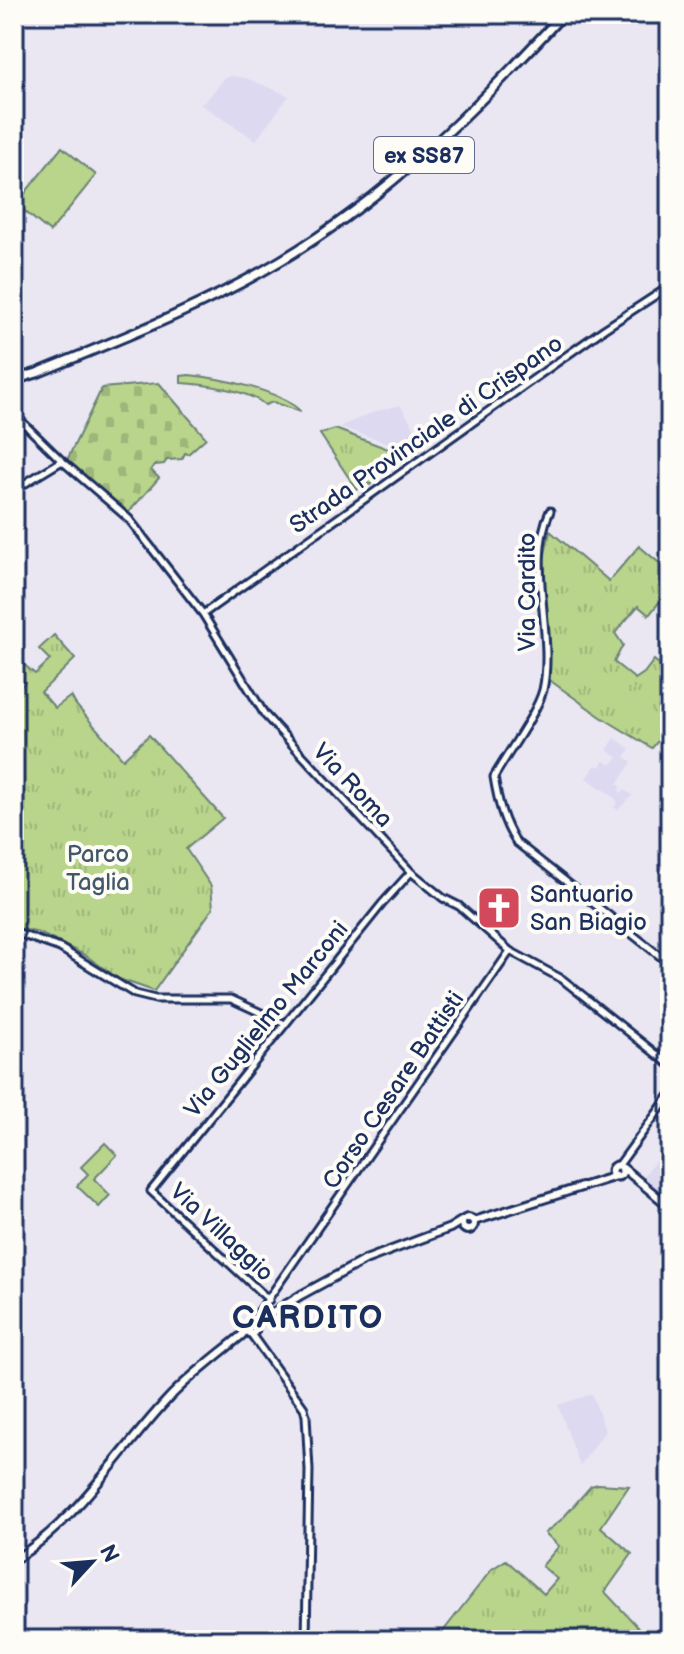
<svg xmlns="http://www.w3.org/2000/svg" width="684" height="1654" font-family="'Balsamiq Sans',sans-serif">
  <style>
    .built { fill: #dcd9f0 }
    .grass { fill: url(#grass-tufts); stroke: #6a8274; stroke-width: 2 }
    .cemetery { fill: url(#cemetery-stones); stroke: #6a8274; stroke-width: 2 }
    .pitch { fill: #b9d48b; stroke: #6a8274; stroke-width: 2 }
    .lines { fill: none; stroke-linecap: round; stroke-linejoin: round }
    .minor-casing { stroke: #1b2f5e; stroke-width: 11 }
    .major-casing { stroke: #1b2f5e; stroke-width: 12 }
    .highway-casing { stroke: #1b2f5e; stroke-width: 13 }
    .minor { stroke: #fdfcf7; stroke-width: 5 }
    .major { stroke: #fdfcf7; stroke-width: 6 }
    .highway { stroke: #fdfcf7; stroke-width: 7 }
    .labels { text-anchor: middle; stroke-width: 8; stroke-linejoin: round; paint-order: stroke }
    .shield { fill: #fdfcf7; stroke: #5f6c8c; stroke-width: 2 }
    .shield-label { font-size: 22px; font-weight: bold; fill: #1b2f5e }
    .street-label { font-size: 24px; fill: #1b2f5e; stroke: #fdfcf7 }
    .park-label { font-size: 24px; fill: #425869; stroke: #fdfcf7 }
    .poi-label { font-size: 24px; fill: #1b2f5e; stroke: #fdfcf7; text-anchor: start }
    .district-label { font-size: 32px; font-weight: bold; letter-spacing: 2px; fill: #1b2f5e; stroke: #fdfcf7 }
  </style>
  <defs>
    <pattern id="grass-tufts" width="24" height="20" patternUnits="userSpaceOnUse" patternTransform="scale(2)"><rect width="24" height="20" fill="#b9d48b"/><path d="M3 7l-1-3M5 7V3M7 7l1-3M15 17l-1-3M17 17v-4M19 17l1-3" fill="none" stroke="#9eb67a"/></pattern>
    <pattern id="cemetery-stones" width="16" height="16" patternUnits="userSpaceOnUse" patternTransform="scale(2)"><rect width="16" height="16" fill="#b9d48b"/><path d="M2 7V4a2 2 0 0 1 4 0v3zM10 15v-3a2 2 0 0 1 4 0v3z" fill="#9eb67a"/></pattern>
  </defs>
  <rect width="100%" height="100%" fill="#eae7f3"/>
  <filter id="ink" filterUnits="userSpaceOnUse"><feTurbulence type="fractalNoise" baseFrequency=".0125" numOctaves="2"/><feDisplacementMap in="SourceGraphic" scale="16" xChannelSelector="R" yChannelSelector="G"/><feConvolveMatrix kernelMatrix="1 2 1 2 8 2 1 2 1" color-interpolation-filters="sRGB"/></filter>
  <g filter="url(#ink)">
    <path class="built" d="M231,76L246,78L289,96L256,140L200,104L205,102L224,79Z
      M400,405L429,451L424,454L339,427L374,412Z
      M615,738L630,749L625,757L632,762L617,784L621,786L619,791L621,793L624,790L632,795L618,810L614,807L618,802L610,794L586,778L596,765L599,767L604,761L611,765L617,758L621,760L607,750Z
      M670,1143V1200L642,1178Z
      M592,1394L605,1431L580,1466L558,1405Z"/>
    <path class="grass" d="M189,375C219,378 281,390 301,412L273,402L265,405C249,390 202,384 181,383V376Z
      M335,429L399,453L401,457L388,464L370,485L366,482L357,490L320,434Z
      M550,531L609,581L639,546L670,572V589L649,615L638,606L615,633L623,645L614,662L635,679L644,673L654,660L670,673V727L652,748L601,717L548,679L544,558Z
      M54,635L75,659L41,692L55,708L71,696L76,705L123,759L149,735L223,818L186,849L211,886L213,908L154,991L119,979L85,955L39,933L14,927V694L25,682L15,671L22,663L35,674L50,660L39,649Z
      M598,1484L629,1486L601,1527L632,1554L605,1592L650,1640H445L441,1634L492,1569L506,1560L544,1594L557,1579L542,1566L559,1546L545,1533L562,1519L591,1486Z"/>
    <path class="cemetery" d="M159,383L206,438L188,454L185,453L182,459L167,460L164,464L155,465L151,470L159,478L128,513L67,460L102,388Z"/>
    <path class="pitch" d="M62,147L96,175L50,232L16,204Z
      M105,1143L117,1155L94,1179L110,1195L99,1207L77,1186L88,1174L81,1167Z"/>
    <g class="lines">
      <g class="minor-casing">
        <path id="minor" d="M14,414L62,461L129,519L203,614L265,715L411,872L443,898L459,906L510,951L562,979L670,1065
          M14,490L62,461
          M550,511C526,561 555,636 543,690C537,713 507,754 494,777C498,801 503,822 516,842L670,964
          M203,614L604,329L670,286
          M14,932L60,948L135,994L155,999H231L285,1024
          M619,1165L670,1095
          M269,1300L151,1191L382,904L411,872
          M250,1325L510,951
          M251,1334L304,1408L306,1416L309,1470L306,1640"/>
      </g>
      <g class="major-casing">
        <path id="major" d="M611.5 1171a5.5 5.5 0 1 1 11 0a5.5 5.5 0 1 1-11 0Z
          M623,1168L670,1207
          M462 1224a6 6 0 1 1 12 0a6 6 0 1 1-12 0Z
          M474,1221L616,1176
          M246.5 1329a4.5 4.5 0 1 1 9 0a4.5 4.5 0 1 1-9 0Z
          M253,1325L301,1295L365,1260L450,1228L463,1220
          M14,1560C78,1520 116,1455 167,1400C189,1376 217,1356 242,1335L246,1329"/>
      </g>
      <g class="highway-casing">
        <path id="highway" d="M14,380L37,373C120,339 203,307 280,261C389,196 478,107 563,14"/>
      </g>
      <use href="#minor" class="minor"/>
      <use href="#major" class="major"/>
      <use href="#highway" class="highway"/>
    </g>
  </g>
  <defs>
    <g id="church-square" transform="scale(2.3)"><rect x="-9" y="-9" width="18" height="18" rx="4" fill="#d1495b" stroke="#fdfcf7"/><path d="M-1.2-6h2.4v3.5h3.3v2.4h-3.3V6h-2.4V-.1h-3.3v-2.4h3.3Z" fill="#fff"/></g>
  </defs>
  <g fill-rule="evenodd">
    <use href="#church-square" x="499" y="908"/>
  </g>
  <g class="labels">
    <rect class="shield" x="374" y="137" width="100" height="36" rx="6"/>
    <g class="shield-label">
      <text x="424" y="163">ex SS87</text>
    </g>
    <g class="street-label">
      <text transform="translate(426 434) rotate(-35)" y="8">Strada Provinciale di Crispano</text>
      <text transform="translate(527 592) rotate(-90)" y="8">Via Cardito</text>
      <text transform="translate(353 785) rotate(47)" y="8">Via Roma</text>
      <text transform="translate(266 1019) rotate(-51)" y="8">Via Guglielmo Marconi</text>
      <text transform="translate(393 1090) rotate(-56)" y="8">Corso Cesare Battisti</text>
      <text transform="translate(222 1232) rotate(43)" y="8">Via Villaggio</text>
    </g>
    <g class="park-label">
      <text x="98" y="862">Parco<tspan x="98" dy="28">Taglia</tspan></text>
    </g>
    <g class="poi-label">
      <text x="530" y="902">Santuario<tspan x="530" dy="28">San Biagio</tspan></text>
    </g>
    <g class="district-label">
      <text x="308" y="1328">CARDITO</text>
    </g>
  </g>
  <rect width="684" height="1654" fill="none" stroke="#fdfcf7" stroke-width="48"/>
  <rect x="24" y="24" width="636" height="1606" fill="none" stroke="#1b2f5e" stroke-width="3" filter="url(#ink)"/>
  <g transform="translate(92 1562) rotate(64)" stroke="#fdfcf7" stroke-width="6" paint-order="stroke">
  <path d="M0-6L14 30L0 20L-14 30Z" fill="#1b2f5e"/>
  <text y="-12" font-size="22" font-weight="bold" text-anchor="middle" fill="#1b2f5e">N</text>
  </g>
</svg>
